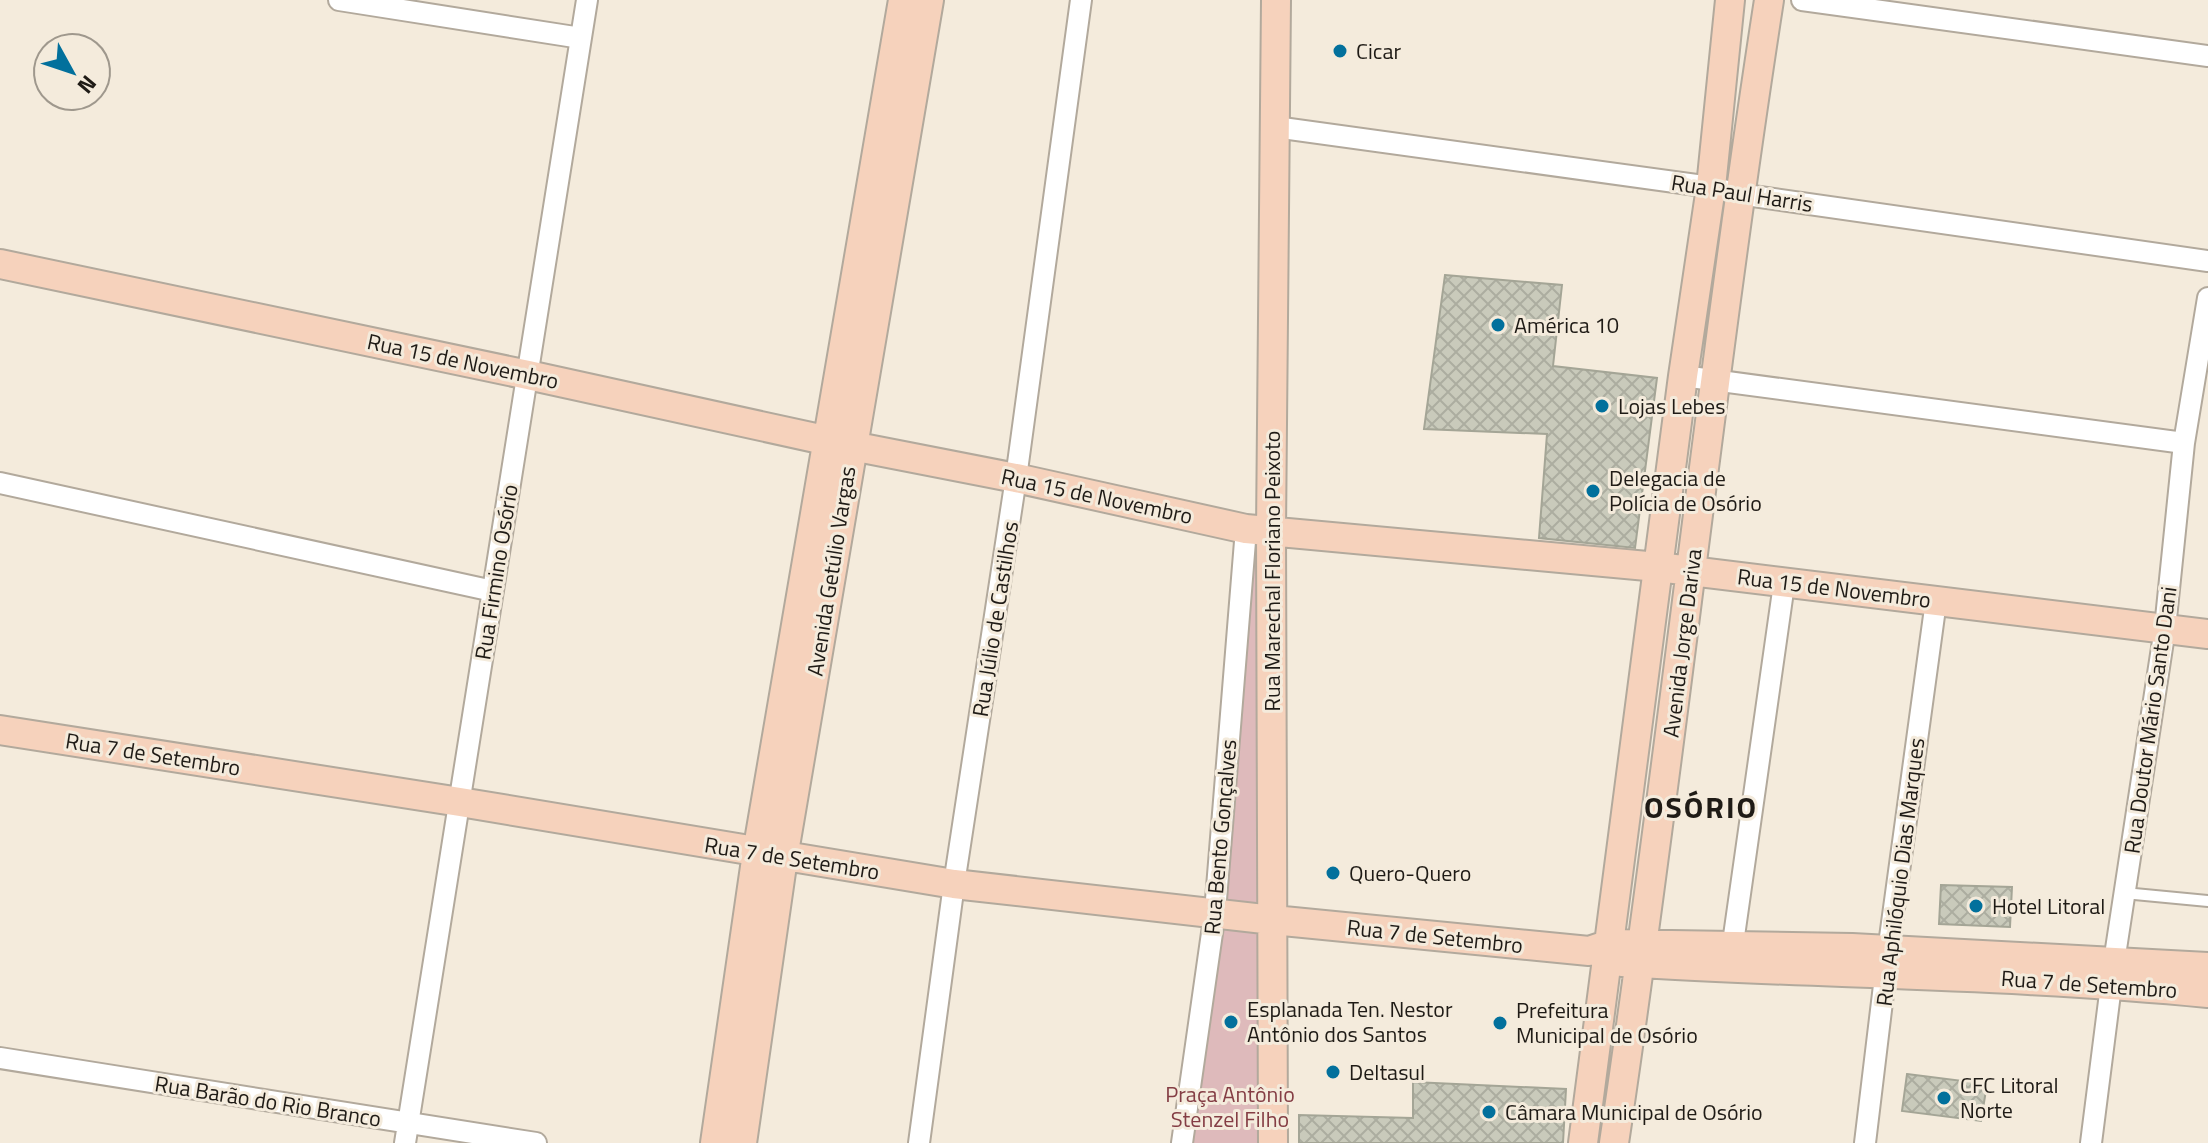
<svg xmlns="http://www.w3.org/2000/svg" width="2208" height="1143" font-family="'Titillium Web',sans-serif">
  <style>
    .park { fill: #debabb }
    .building { fill: url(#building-cross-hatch); stroke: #a4a596; stroke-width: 2 }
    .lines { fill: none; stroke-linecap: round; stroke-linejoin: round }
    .lane-casing { stroke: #b2a99c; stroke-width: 14 }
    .street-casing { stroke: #b2a99c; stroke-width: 24 }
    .secondary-casing { stroke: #b2a99c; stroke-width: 32 }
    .lane { stroke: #fff; stroke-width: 10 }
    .street { stroke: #fff; stroke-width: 20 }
    .secondary { stroke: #f6d2bc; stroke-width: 28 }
    .poi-dot { fill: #02709c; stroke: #f4ebdc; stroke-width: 3 }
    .labels { text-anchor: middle; stroke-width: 6; stroke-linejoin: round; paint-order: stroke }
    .poi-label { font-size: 22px; fill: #1f1b16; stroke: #f4ebdc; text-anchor: start }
    .street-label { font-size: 22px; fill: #1f1b16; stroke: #f4ebdc }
    .park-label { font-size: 22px; fill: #843d44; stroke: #f4ebdc }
    .district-label { font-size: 30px; font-weight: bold; letter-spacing: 2px; fill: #1f1b16; stroke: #f4ebdc }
  </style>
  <defs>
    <pattern id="building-cross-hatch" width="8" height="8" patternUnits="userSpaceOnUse" patternTransform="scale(2)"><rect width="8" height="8" fill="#c9cabb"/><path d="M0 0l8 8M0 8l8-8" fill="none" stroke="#acada0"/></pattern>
  </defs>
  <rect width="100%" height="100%" fill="#f4ebdc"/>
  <path class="park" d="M1251,539L1264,541L1268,913L1219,906Z
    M1220,924L1264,929L1265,1143H1189Z"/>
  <path class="building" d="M1445,275L1562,285L1553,366L1657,378L1635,548L1539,538L1547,434L1424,429Z
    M1941,885L2012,887L2010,927L1939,924Z
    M1907,1074L1987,1084L1981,1121L1902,1111Z
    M1413,1082L1566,1089L1563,1143H1299V1115L1413,1118Z"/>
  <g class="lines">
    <g class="lane-casing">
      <path id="lane" d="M2124,893L2208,901"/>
    </g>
    <g class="street-casing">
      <path id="street" d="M339,0L581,38
        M1802,0L2208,56
        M1275,127L1711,187L1739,194L2208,261
        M1683,376L2184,443
        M0,483L493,591
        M1731,957L1784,584
        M0,1058L536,1143
        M405,1143L587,0
        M919,1143L954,884L1016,478L1081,0
        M1182,1143L1215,912L1246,529
        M1865,1143L1888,952L1936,601
        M2091,1143L2114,962L2165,628L2184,443L2208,298"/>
    </g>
    <g class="secondary-casing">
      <path id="secondary" d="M0,264L528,375L852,446L1016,478L1246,529L1658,567L2208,634
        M0,730L460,802L954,884L1273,920L1589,951L1610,944L1852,948L2208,967
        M1622,962C1817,974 2013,974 2208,993
        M715,1143L757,853L903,0
        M742,1143L783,858L929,0
        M1273,1143L1271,531L1276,0
        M1583,1143L1683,376L1711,187L1730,0
        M1614,1143C1671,763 1710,380 1769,0"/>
    </g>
    <use href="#lane" class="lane"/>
    <use href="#street" class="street"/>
    <use href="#secondary" class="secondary"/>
  </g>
  <g class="poi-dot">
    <circle cx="1340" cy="51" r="8"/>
    <circle cx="1498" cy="325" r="8"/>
    <circle cx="1602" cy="406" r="8"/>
    <circle cx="1593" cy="491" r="8"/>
    <circle cx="1333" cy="873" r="8"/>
    <circle cx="1976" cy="906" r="8"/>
    <circle cx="1231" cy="1022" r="8"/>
    <circle cx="1500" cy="1023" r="8"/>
    <circle cx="1333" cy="1072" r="8"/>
    <circle cx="1944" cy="1098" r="8"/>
    <circle cx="1489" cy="1112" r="8"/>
  </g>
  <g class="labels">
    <g class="poi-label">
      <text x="1356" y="59">Cicar</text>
      <text x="1514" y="333">América 10</text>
      <text x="1618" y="414">Lojas Lebes</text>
      <text x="1609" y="486">Delegacia de<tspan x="1609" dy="25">Polícia de Osório</tspan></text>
      <text x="1349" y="881">Quero-Quero</text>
      <text x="1992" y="914">Hotel Litoral</text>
      <text x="1247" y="1017">Esplanada Ten. Nestor<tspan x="1247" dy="25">Antônio dos Santos</tspan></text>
      <text x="1516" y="1018">Prefeitura<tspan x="1516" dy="25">Municipal de Osório</tspan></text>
      <text x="1349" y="1080">Deltasul</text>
      <text x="1960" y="1093">CFC Litoral<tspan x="1960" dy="25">Norte</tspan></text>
      <text x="1505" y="1120">Câmara Municipal de Osório</text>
    </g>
    <g class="street-label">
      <text transform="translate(1742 193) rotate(9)" y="8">Rua Paul Harris</text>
      <text transform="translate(463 361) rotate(12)" y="8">Rua 15 de Novembro</text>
      <text transform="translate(1097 496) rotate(12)" y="8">Rua 15 de Novembro</text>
      <text transform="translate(831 571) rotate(-81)" y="8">Avenida Getúlio Vargas</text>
      <text transform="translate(1272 571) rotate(-90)" y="8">Rua Marechal Floriano Peixoto</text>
      <text transform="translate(496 572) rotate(-81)" y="8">Rua Firmino Osório</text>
      <text transform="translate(1834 588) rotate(7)" y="8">Rua 15 de Novembro</text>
      <text transform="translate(995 619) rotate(-81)" y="8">Rua Júlio de Castilhos</text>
      <text transform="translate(1682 643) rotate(-83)" y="8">Avenida Jorge Dariva</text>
      <text transform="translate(2150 720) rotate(-82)" y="8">Rua Doutor Mário Santo Dani</text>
      <text transform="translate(153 754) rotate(9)" y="8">Rua 7 de Setembro</text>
      <text transform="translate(1220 837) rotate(-85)" y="8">Rua Bento Gonçalves</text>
      <text transform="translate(792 858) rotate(9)" y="8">Rua 7 de Setembro</text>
      <text transform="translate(1900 872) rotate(-83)" y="8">Rua Aphilóquio Dias Marques</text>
      <text transform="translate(1435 936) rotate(6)" y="8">Rua 7 de Setembro</text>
      <text transform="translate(2089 984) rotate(4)" y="8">Rua 7 de Setembro</text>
      <text transform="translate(268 1101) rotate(9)" y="8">Rua Barão do Rio Branco</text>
    </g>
    <g class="park-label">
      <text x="1230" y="1102">Praça Antônio<tspan x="1230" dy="25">Stenzel Filho</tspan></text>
    </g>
    <g class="district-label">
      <text x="1701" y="818">OSÓRIO</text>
    </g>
  </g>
  <g transform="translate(72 72) rotate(130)"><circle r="38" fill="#f4ebdc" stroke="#9f988d" stroke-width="2"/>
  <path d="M0-6L14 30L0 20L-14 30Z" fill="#02709c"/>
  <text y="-12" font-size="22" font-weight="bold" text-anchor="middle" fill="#1f1b16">N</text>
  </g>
</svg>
